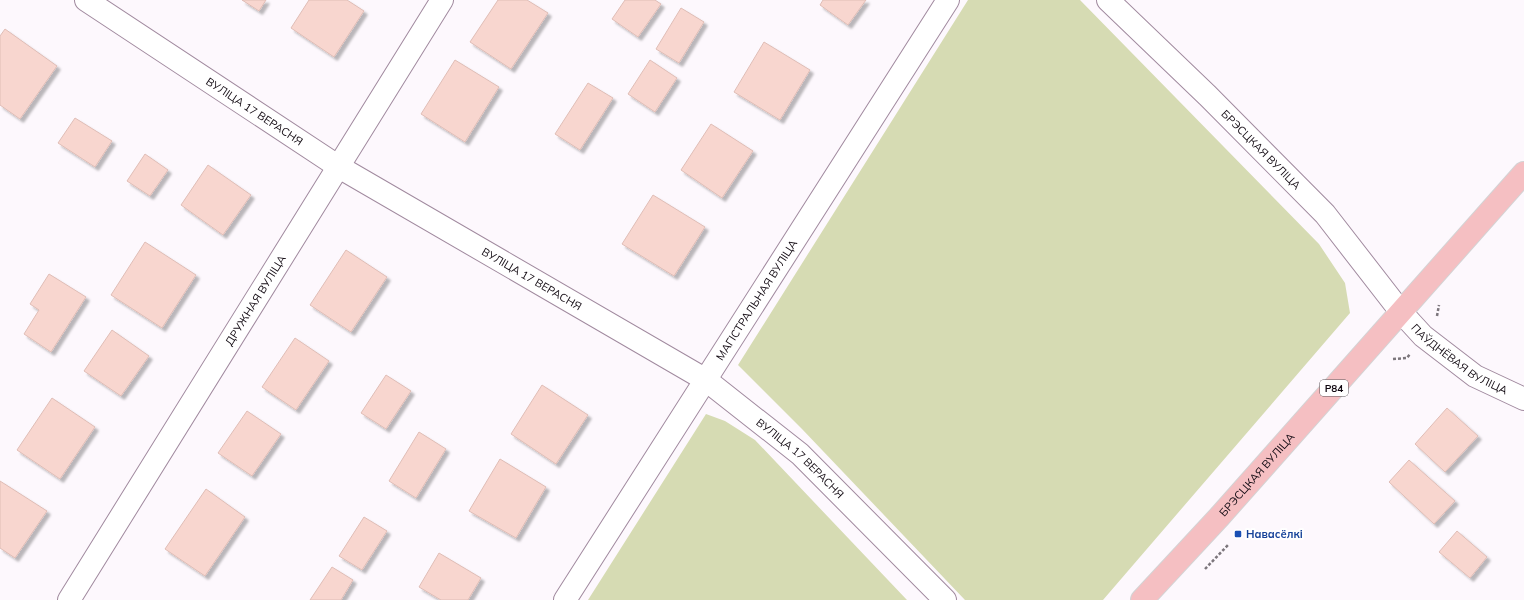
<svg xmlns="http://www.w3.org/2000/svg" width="1524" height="600" font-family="Mulish,sans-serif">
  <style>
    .green { fill: #d6dbb3 }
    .building { fill: #f8d6cf; stroke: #dfbdb6; filter: url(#shadow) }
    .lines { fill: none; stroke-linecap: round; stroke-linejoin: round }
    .street-casing { stroke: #a18a9f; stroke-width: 24 }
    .secondary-casing { stroke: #a18a9f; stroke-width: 24 }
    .primary-casing { stroke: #d4d3d4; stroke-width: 24 }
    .path { stroke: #7c767c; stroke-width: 2.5; stroke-dasharray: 3 2; stroke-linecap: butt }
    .street { stroke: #fff; stroke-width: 22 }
    .secondary { stroke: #fff; stroke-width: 22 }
    .primary { stroke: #f5bfc2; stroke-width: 22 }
    .transit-dot { fill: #1a4fb4; stroke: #fff; stroke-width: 1.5 }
    .labels { text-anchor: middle; stroke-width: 4; stroke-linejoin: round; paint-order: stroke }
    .shield { fill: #fff; stroke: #595459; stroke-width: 1 }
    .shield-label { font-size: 10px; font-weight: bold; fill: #120a12 }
    .street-label { font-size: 11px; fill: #120a12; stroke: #fff }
    .transit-label { font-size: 11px; font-weight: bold; fill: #164399; stroke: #fff; text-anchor: start }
  </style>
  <defs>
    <filter id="shadow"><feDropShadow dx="3.5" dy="3.5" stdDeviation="1" flood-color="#0004"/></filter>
  </defs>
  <rect width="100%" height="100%" fill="#fdf8fd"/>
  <path class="green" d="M968,0H1080L1319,244L1345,283L1350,313L1103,600H965L802,429L738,365Z
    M706,414L725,421L755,440L907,600H588Z"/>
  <path class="building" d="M242,0H266L259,11Z
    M309,0H347L364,11L334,57L291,28Z
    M498,0H527L548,13L511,69L470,42Z
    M625,0H655L661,4L638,37L612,19Z
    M823,0H866L848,25L820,5Z
    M681,8L704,22L679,63L656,49Z
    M5,29L57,66L20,119L0,105V36Z
    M764,42L810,70L780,120L734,92Z
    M455,60L499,87L465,142L421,114Z
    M650,60L677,78L655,112L628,94Z
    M588,83L613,98L580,150L555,134Z
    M75,118L112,141L95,167L58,143Z
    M711,124L753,151L722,198L681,170Z
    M145,154L168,170L150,196L127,181Z
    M208,165L251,195L223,235L181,205Z
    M653,195L705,227L674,276L622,244Z
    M145,242L196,275L162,328L111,295Z
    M346,250L387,277L351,332L310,305Z
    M49,274L86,297L51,352L24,334L39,310L30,304Z
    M112,330L149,356L121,396L84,371Z
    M295,338L329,361L296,410L262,387Z
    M386,375L411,391L386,429L361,413Z
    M542,385L588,415L556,464L511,434Z
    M52,398L95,427L60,479L17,450Z
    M1447,408L1478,436L1445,472L1415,444Z
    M247,411L281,434L252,476L218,453Z
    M419,432L446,449L416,498L389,481Z
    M500,459L546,487L516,538L469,511Z
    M1409,460L1455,501L1434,524L1389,482Z
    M0,481L47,511L15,558L0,548Z
    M206,489L245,517L205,576L165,549Z
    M364,517L387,531L362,570L339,556Z
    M1457,531L1487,557L1470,578L1439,552Z
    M439,553L481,578L468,600H441L419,587Z
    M332,567L353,580L341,600H310Z"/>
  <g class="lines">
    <g class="street-casing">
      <g id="street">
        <path id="s1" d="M86,0L339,167L706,380L800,454L945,600"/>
        <path id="s2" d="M1401,312L1423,336L1475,376L1524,399"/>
        <path id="s3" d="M69,600L442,0"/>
        <path id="s4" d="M565,600L948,0"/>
      </g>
    </g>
    <g class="secondary-casing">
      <g id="secondary">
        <path id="s5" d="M1108,0L1208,96L1325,214L1401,312"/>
      </g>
    </g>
    <g class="primary-casing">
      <g id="primary">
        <path id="s6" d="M1142,600L1220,516L1524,173"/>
      </g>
    </g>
    <path class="path" d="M1437,316L1439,305
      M1393,359L1407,358L1410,354
      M1205,569L1229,544"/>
    <use href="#street" class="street"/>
    <use href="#secondary" class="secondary"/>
    <use href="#primary" class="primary"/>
  </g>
  <rect class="transit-dot" x="1234" y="530" width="8" height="8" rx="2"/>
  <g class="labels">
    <rect class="shield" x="1320" y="380" width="28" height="16" rx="3"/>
    <g class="shield-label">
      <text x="1334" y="392">Р84</text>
    </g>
    <g class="street-label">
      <text dy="4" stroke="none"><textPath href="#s1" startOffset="202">ВУЛІЦА 17 ВЕРАСНЯ</textPath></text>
      <text dy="4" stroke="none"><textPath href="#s5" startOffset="214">БРЭСЦКАЯ ВУЛІЦА</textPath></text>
      <text dy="4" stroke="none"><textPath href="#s1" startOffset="526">ВУЛІЦА 17 ВЕРАСНЯ</textPath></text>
      <text dy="4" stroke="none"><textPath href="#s3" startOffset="353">ДРУЖНАЯ ВУЛІЦА</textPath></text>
      <text dy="4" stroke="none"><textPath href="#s4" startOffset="356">МАГІСТРАЛЬНАЯ ВУЛІЦА</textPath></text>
      <text dy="4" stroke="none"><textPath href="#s2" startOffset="76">ПАЎДНЁВАЯ ВУЛІЦА</textPath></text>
      <text dy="4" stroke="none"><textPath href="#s1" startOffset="850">ВУЛІЦА 17 ВЕРАСНЯ</textPath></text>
      <text dy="4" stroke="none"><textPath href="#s6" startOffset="170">БРЭСЦКАЯ ВУЛІЦА</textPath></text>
    </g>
    <g class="transit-label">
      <text x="1246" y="538">Навасёлкі</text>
    </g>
  </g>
</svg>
